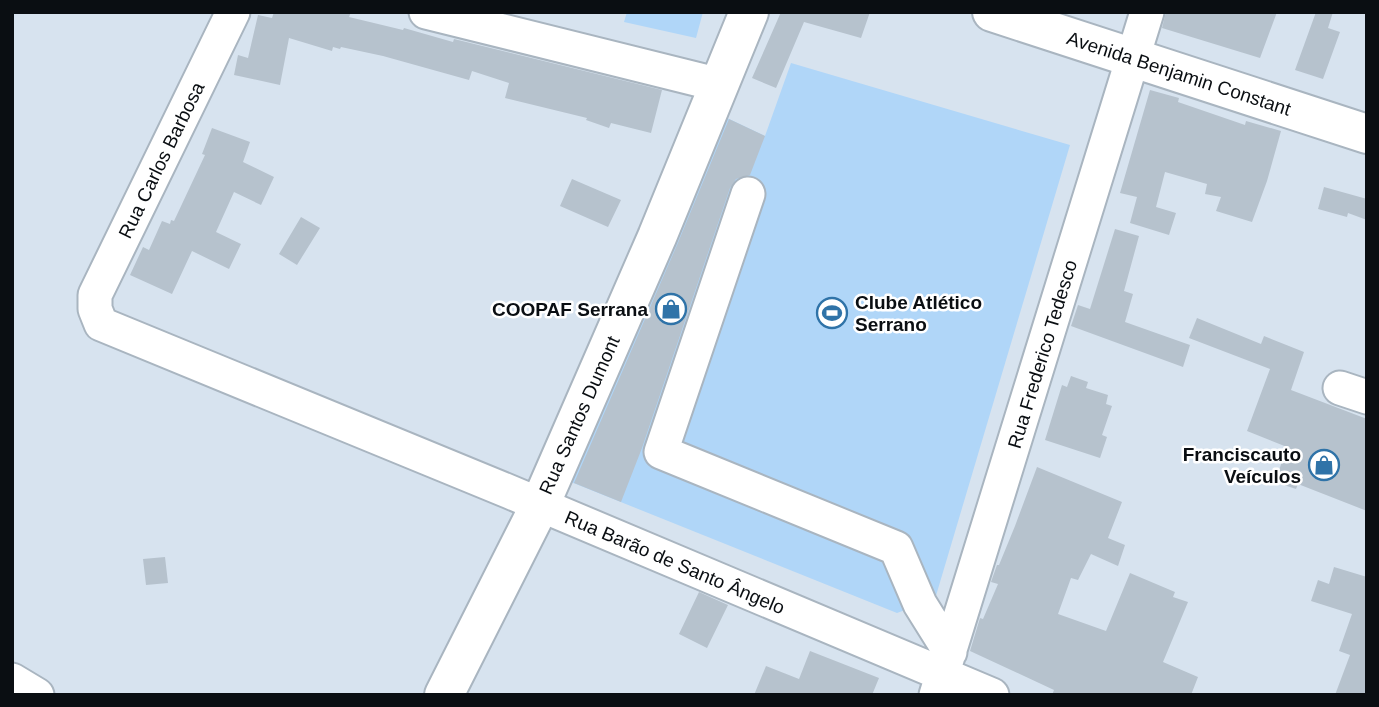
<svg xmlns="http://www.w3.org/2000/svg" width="1379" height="707" font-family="Helvetica,sans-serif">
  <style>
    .green { fill: #b0d6f8 }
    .building { fill: #b6c2cd }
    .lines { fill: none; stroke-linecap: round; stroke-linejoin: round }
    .minor-casing { stroke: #a9b5c0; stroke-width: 37 }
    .major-casing { stroke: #a9b5c0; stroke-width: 42 }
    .minor { stroke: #fff; stroke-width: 33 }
    .major { stroke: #fff; stroke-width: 38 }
    .labels { text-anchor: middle; stroke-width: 5; stroke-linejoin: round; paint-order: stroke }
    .street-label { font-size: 19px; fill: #0a0e12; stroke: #fff }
    .poi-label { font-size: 19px; font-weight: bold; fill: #0a0e12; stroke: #fff; text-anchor: end }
  </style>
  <rect width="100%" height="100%" fill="#d7e3ef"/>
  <path class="green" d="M627,12H703L696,38L624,22Z
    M791,63L1070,145L935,599L897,613L571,482L727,118L765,136Z"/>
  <path class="building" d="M274,12H351L349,17L403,30L404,28L453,42L454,39L662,90L651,133L611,123L609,128L586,120L587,118L505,98L509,83L472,71L469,80L383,56L341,47L340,49L333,47L332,51L289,38L280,85L234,75L238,55L248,58L258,15L272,18Z
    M781,12H870L861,38L804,22L776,88L752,78Z
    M1166,12H1277L1260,58L1162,28Z
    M1316,12H1333L1328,28L1340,32L1323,79L1295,70Z
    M1150,90L1179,98L1178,102L1245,125L1246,121L1281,131L1267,181L1252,222L1216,211L1221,197L1205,194L1207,184L1165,172L1156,207L1176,213L1169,235L1130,223L1137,197L1120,193Z
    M729,119L765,136L750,175L736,179L730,188L642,448L621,502L574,483L677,245Z
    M212,128L250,142L243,162L274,177L261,205L234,192L216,232L241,244L229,269L192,251L172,294L130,275L143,247L149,250L162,221L170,224L171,220L174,221L205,155L202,154Z
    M572,179L621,200L608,227L560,206Z
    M1324,187L1367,199V220L1348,213L1347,217L1318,209Z
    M301,217L320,228L297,265L279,254Z
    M1115,229L1139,236L1124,291L1133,294L1125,322L1190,345L1183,367L1071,326L1078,305L1090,309Z
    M1197,318L1261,344L1264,336L1304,352L1291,390L1367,419V511L1298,484L1296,489L1275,482L1287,447L1247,431L1270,369L1189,338Z
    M1071,376L1088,382L1086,388L1108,395L1106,404L1112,406L1102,435L1107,437L1100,458L1045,440L1062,385L1067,387Z
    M1037,467L1122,502L1108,538L1125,545L1118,566L1091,554L1078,580L1071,578L1058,614L1106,631L1130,573L1175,592L1173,597L1188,602L1163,662L1198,677L1191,695H1052L1054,690L970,651L980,618L983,619L998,584L991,582L997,565H999L1015,526Z
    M165,557L168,583L146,585L143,559Z
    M1334,567L1367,577V695H1335L1350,655L1339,651L1352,614L1311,601L1318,580L1329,584Z
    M699,592L728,605L707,648L679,634Z
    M810,651L879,678L872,695H754L766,666L799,679Z"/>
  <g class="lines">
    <g class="minor-casing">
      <path id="minor" d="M233,12L95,295V309L101,324L510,492L992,695
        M426,12L720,85
        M748,194L661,452L896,548L920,604L950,652
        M1340,388L1367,397
        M12,680L37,695
        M936,695L1147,12"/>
    </g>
    <g class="major-casing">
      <path id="major" d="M992,12L1367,134
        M444,695L540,505L657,237L749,12"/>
    </g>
    <use href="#minor" class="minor"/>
    <use href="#major" class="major"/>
  </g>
  <defs>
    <g id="shop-ring" transform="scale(1.575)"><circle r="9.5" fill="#fff" stroke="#2f73a8" stroke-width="1.5"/><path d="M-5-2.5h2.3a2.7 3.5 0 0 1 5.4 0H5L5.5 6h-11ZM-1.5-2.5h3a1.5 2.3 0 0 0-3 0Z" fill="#2f73a8"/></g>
    <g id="stadium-ring" transform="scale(1.575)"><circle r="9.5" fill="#fff" stroke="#2f73a8" stroke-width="1.5"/><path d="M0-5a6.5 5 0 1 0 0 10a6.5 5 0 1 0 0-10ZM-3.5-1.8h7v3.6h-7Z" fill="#2f73a8"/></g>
  </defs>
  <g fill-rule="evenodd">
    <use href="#shop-ring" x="671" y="309"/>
    <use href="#stadium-ring" x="832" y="313"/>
    <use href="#shop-ring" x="1324" y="465"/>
  </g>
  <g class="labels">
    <g class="street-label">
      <text transform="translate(1179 73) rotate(18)" y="7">Avenida Benjamin Constant</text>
      <text transform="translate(161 160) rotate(-64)" y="7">Rua Carlos Barbosa</text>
      <text transform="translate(1042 354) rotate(-73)" y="7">Rua Frederico Tedesco</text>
      <text transform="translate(579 415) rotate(-66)" y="7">Rua Santos Dumont</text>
      <text transform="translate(675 562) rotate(23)" y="7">Rua Barão de Santo Ângelo</text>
    </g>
    <g class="poi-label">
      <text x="855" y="309" text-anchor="start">Clube Atlético<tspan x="855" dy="22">Serrano</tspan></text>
      <text x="648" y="316">COOPAF Serrana</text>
      <text x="1301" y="461">Franciscauto<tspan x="1301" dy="22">Veículos</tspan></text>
    </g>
  </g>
  <rect width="1379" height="707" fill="none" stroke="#0a0e12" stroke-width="28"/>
</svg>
